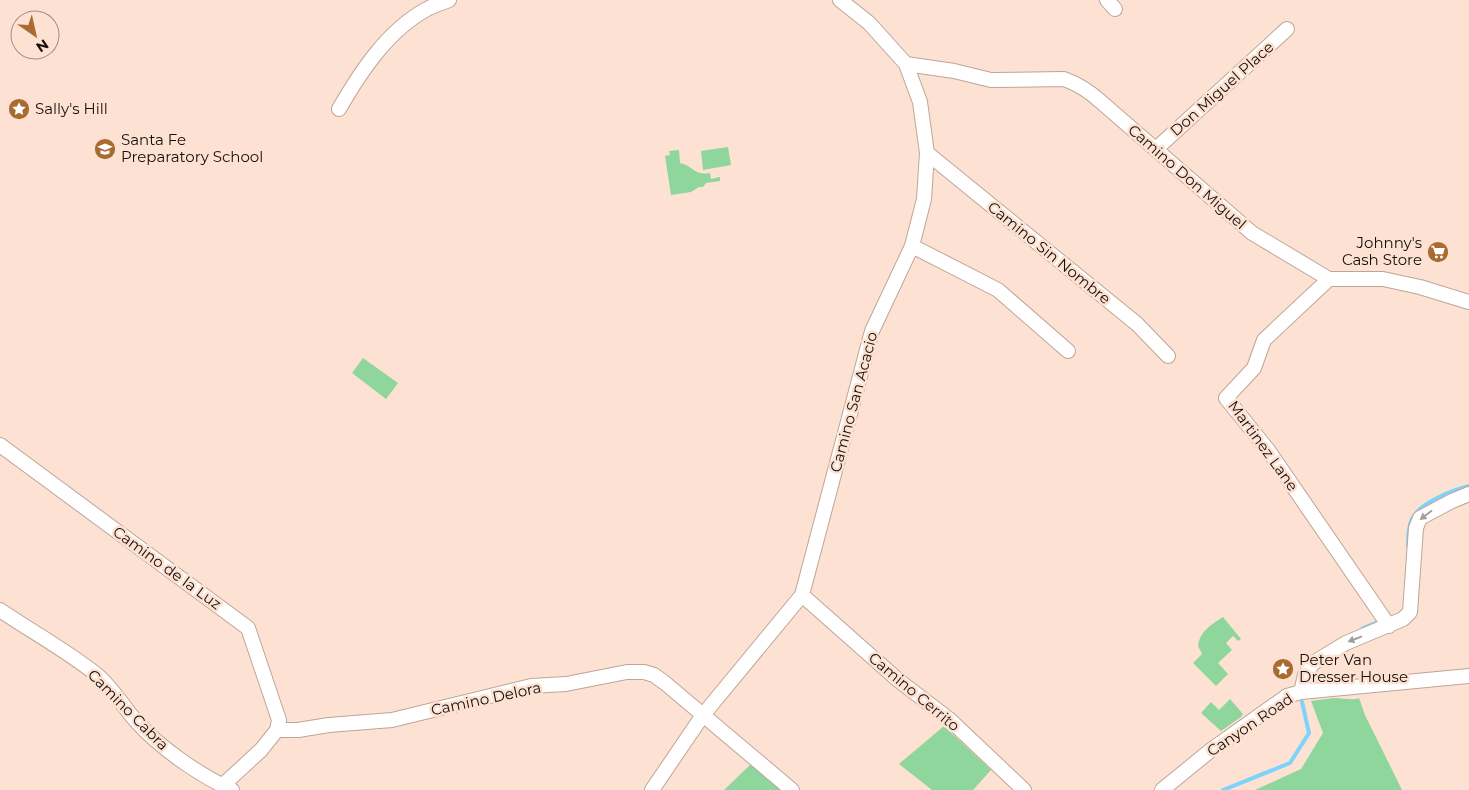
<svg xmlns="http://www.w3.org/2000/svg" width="1469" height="790" font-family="Montserrat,sans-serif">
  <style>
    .green { fill: #8ed69c }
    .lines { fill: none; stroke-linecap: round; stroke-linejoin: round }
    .stream { stroke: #7ed3fa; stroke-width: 4 }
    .minor-casing { stroke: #bea597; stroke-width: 16 }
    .minor { stroke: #fff; stroke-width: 14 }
    .oneway { fill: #a39f9d }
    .labels { text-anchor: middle; stroke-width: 5; stroke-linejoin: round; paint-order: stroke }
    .street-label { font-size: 15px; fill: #180f0a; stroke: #fde2d3 }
    .poi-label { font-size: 15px; fill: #180f0a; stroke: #fde2d3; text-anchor: start }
  </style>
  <rect width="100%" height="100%" fill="#fde2d3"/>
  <path class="green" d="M728,147L731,165L703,170L701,151Z
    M679,150L680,163C694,166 694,176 710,173L711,179L720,177V181L706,183L703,187H699L691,192L671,195L665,156L670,155L669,151Z
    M363,358L398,383L386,399L352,373Z
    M1223,617L1241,639L1238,641L1233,636L1226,643L1232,650L1218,663L1228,674L1216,686L1193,663L1202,654L1198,646C1200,631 1211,625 1223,617Z
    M1334,698C1342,698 1353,701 1359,698L1365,715L1402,790H1255L1301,769L1323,733L1311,701Z
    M1230,699L1243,714L1241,717L1221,731L1201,713L1211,702L1219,710Z
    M944,726L991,770L973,790H932L899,764Z
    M751,764L781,790H724Z"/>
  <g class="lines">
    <path class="stream" d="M1408,546C1408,537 1408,527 1412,519C1419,503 1453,490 1469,486
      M1363,628L1378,622
      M1223,790L1290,763L1309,733L1302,702"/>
    <g class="minor-casing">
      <path id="minor" d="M1107,0L1115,9
        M906,64L954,71L991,80L1064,79C1078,84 1089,91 1100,101L1252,233L1329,279H1383L1420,287L1469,302
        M339,109C361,71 388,30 427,9C434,5 442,3 449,0
        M1156,149L1287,29
        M927,153L1137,324L1168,356
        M912,246L998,290L1068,351
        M1329,279L1264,340L1254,368L1226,398L1268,450L1389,626
        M0,445L248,628L279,720L277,730
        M802,595L898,680L949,719L1024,790
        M0,610C31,631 67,651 96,674C112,687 122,705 136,721C160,748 199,775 232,790
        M1301,692L1305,675L1313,663L1346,643L1403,619L1410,612L1416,528L1420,518L1452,501L1469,494
        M222,786L261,750L277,730H298L329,725L392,720L531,686L566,684L627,672H644L654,675L665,683L792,790
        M652,790L703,715L802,595L872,331L912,246L924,199L927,153L920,102L906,64L869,23L840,0
        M1162,790L1211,750L1287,696L1301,692L1469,676"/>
    </g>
    <use href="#minor" class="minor"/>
  </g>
  <defs><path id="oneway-solid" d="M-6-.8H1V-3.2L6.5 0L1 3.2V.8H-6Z" transform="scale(1.25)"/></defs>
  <g class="oneway">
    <use href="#oneway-solid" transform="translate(1426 515) rotate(143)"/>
    <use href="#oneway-solid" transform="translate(1355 639) rotate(159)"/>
  </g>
  <defs>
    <g id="sight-disc" transform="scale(1.125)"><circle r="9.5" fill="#a96b30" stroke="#fde2d3"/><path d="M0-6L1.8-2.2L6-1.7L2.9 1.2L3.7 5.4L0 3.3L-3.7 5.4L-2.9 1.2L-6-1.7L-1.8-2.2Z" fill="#fff"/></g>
    <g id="school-disc" transform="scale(1.125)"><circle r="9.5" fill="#a96b30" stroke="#fde2d3"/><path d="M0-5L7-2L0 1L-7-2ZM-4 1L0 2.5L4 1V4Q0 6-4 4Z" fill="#fff"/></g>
    <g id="supermarket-disc" transform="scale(1.125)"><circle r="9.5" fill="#a96b30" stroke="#fde2d3"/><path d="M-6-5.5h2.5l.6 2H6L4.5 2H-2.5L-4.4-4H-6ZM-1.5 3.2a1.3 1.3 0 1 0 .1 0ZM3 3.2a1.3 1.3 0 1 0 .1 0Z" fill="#fff"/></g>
  </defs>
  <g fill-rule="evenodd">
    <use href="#sight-disc" x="19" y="109"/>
    <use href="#school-disc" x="105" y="149"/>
    <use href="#supermarket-disc" x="1438" y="252"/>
    <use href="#sight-disc" x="1283" y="669"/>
  </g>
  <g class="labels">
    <g class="street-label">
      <text transform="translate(1222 89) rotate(-42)" y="5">Don Miguel Place</text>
      <text transform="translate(1187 177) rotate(41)" y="5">Camino Don Miguel</text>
      <text transform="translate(1049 253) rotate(39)" y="5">Camino Sin Nombre</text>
      <text transform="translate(854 402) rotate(-75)" y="5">Camino San Acacio</text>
      <text transform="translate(1263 446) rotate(54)" y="5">Martinez Lane</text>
      <text transform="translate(167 568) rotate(36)" y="5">Camino de la Luz</text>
      <text transform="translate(914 692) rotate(40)" y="5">Camino Cerrito</text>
      <text transform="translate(486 699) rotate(-12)" y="5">Camino Delora</text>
      <text transform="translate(128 710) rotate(45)" y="5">Camino Cabra</text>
      <text transform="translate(1250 725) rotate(-34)" y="5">Canyon Road</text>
    </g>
    <g class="poi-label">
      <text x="35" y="114">Sally's Hill</text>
      <text x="121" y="145">Santa Fe<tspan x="121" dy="17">Preparatory School</tspan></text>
      <text x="1422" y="248" text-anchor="end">Johnny's<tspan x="1422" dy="17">Cash Store</tspan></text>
      <text x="1299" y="665">Peter Van<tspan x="1299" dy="17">Dresser House</tspan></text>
    </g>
  </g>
  <g transform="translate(35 35) rotate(146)"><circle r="24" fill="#fde2d3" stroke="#a18e83"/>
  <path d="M0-4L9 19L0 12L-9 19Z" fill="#a96b30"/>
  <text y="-8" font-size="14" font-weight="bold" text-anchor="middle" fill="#180f0a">N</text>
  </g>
</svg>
